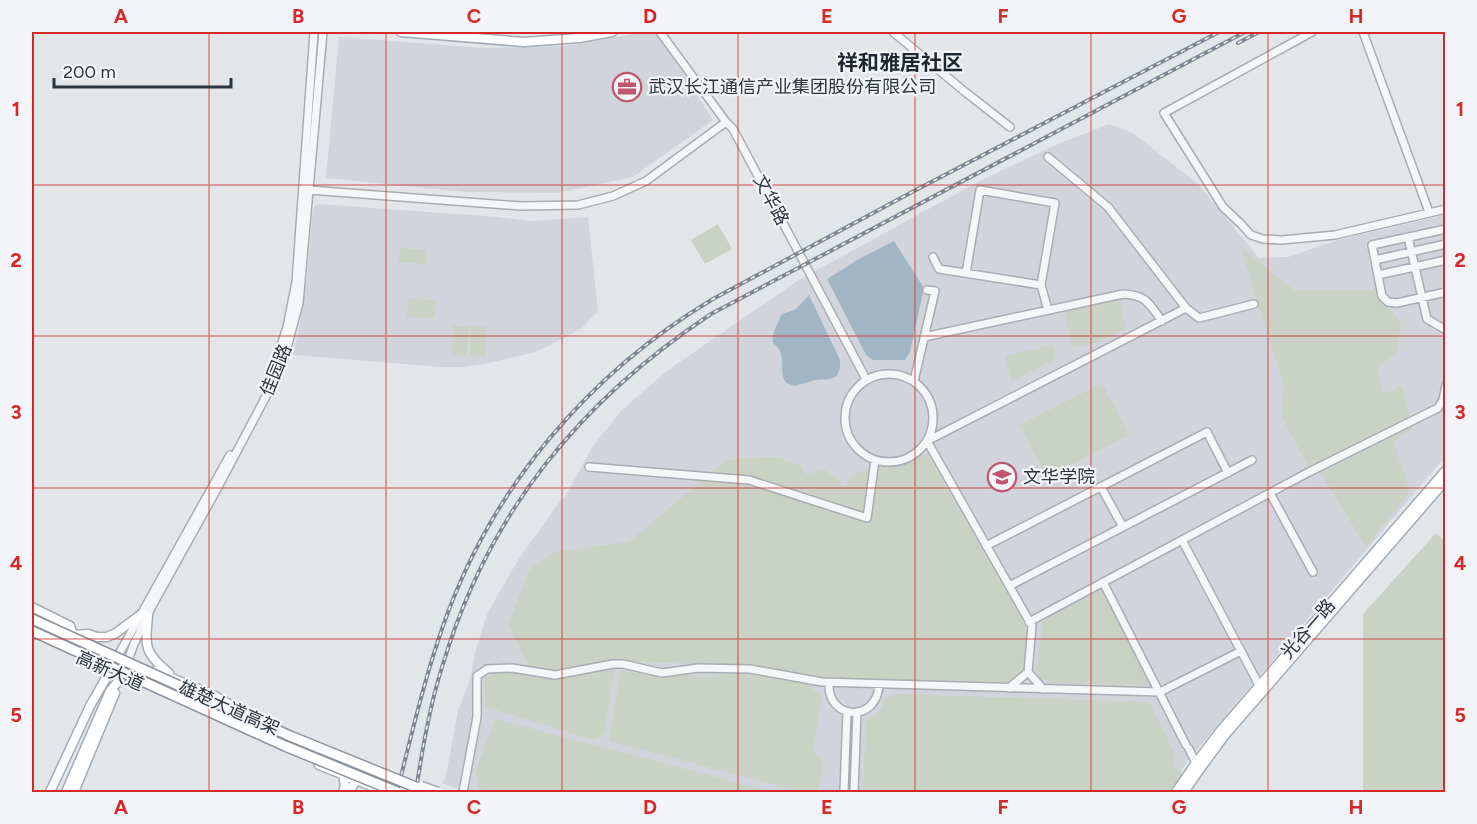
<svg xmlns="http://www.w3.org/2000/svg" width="1477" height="824" font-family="Figtree,'Noto Sans SC',sans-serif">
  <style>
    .built { fill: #d1d5db }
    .green { fill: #c9d2c4 }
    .water { fill: #a1b6c5 }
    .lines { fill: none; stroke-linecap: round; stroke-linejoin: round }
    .minor-casing { stroke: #a8adb3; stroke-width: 10 }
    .major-casing { stroke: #a3abb4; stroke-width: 11 }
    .minor { stroke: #f5f6f8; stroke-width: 7 }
    .major { stroke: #fff; stroke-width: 8 }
    .rail-casing { stroke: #7d8791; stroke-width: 4 }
    .rail { stroke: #f2f4f7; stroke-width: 1.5; stroke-dasharray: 4.5; stroke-linecap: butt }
    .major-bridge-casing { stroke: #a3abb4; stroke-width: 11; stroke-linecap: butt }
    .highway-bridge-casing { stroke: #8b949e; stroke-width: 12; stroke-linecap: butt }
    .major-bridge { stroke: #fff; stroke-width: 8 }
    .highway-bridge { stroke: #fff; stroke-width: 9 }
    .grid { fill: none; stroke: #d62828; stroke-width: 1.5; stroke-opacity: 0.55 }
    .labels { text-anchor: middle; stroke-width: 4.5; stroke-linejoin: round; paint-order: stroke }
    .poi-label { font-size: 18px; fill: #2c353f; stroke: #f2f4f7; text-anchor: start }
    .street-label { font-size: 18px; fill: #2c353f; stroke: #f2f4f7 }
    .quarter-label { font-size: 21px; font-weight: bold; fill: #1e2630; stroke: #f2f4f7 }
    .neatline { fill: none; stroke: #d62828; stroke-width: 2 }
    .grid-label { font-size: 20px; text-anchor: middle; font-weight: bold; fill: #d62828 }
  </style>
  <rect width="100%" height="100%" fill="#e2e6e9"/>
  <path class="built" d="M644,32H657L713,120L633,177L557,193L465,192L326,178L339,37L484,48L565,46Z
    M1109,124L1133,133L1198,184L1259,258L1288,257L1338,240L1445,215V457L1189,759L1167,792H466L442,783L446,776L458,711L470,680L475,652L488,612L518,560L561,500L565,497L592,447L622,410L668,370L797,281L974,184L1051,147Z
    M318,204L498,217L530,221L588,217L598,311L583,327L565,338L535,352L485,364L462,367H442L293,355L300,321L306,286L313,209Z"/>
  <path class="green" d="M718,224L732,249L705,264L691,240Z
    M1240,246L1295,291L1374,290L1401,323L1396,353L1377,368L1383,394L1402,386L1413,429L1393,441L1410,491L1366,547L1319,470L1309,468L1282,417L1284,386Z
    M400,248L426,250L425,264L399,262Z
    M408,299L436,300L435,318L407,317Z
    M1119,299L1126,329L1098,342L1072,348L1065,312Z
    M453,326L469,327L467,356L451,355Z
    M471,326L486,327L485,357L470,356Z
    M1053,345L1056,359L1011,381L1005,356Z
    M1102,383L1129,435L1047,477L1019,425Z
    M927,454L1026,626L1024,667L1010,681L996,684L825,679L748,666L618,661L551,670L530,668L508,625L529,570L555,552L629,542L726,460L775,457L801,465L806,474L825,470L845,487L855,473Z
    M1436,533L1446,542L1445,792H1363V614Z
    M1101,589L1150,685L1052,683L1040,678L1036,669L1043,620Z
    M614,668L604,734L594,740L486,707L484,678L497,672H510L553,679Z
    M621,670L662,678L684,675L700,677L739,673L806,683L822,696L813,750L824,762L818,792H803L609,741Z
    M896,694L1149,702L1176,756L1172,766L1183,773L1169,792H863L866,721L878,713L886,699Z
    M495,719L773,792H489L478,787L476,770Z"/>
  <path class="water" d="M894,241L924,288L910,352L905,360H873L866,355L827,279L859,259Z
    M809,295L840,360V368L837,376L830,379L816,380L795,386L786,383C777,368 789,355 773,343C771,332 778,325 781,315L796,309Z"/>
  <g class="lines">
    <g class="minor-casing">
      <path id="minor" d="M660,32L726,122L733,129L866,379
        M893,32L964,91L1010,127
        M1312,32L1164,113L1223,207L1241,224L1251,235L1263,239L1282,240L1335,235L1446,209
        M1363,32L1429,212
        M309,190L521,206L578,205L613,196L646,181L726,122
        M1446,229L1372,245L1382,296L1388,302L1397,303L1446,292
        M1408,237L1427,319L1446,330
        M933,257L939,269L1041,285L1048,310
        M1375,260L1446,244
        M966,273L980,190L1055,203L1041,285
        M1378,275L1446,260
        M1186,308L1199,318L1254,304
        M924,337L1123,294C1147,295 1149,304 1162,321
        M845 418a44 44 0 1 1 88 0a44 44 0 1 1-88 0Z
        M270,379L287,327L296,282L314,32
        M914,381L935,291L927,290
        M589,467L749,480L867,518L875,460
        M1101,487L1123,527
        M1270,493L1313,572
        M1182,540L1259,685
        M986,546L1207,432L1228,473
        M1103,582L1186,745
        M1009,586L1252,460
        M1029,622L1309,472L1438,408L1443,400L1446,385
        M110,670L230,455
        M122,677L134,644L152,606L217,489L282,366L299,303L323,32
        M829,683C827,721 878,723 879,684
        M1009,688L1028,672
        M1043,689L1028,672L1032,626L927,441L1186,308L1108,207L1048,157
        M1189,749L1196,763
        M463,792L477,717V676L487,669L512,668L555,675L613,664H623L662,673L698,668L750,669L822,682L1160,692L1241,651
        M844,792L847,712
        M854,792L857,712"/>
    </g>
    <g class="major-casing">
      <path id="major" d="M401,32L524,42L579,38L612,32
        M32,607L70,626L73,635L88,634L97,637H107L116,633L143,613
        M148,616C145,646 144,653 169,673
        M155,671L213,695L231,705
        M319,765L386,792
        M343,775L345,786L343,792
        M50,792L90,706L110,671
        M66,792L110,691L122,677
        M74,792L115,693
        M350,792L353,785L357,781
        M1176,792L1196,763L1221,730L1446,470
        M1184,792L1200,769L1225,735L1446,480"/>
    </g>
    <use href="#minor" class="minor"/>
    <use href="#major" class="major"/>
    <g class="rail-casing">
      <path id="rail" d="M1238,43L1259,32
        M397,792C411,737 424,680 443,626C491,488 589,373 713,299L914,191L1219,32
        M416,792C422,749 430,705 443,664C489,512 580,401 711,314L1245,32"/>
    </g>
    <use href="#rail" class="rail"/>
    <g class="major-bridge-casing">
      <path id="major-bridge" d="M421,786L438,792"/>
    </g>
    <g class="highway-bridge-casing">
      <path id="highway-bridge" d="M32,619L290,736L428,792
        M32,631L285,746L397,792"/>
    </g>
    <use href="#major-bridge" class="major-bridge"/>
    <use href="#highway-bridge" class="highway-bridge"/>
  </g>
  <path class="grid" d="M209,32V792M386,32V792M562,32V792M738,32V792M915,32V792M1091,32V792M1268,32V792M32,185H1446M32,336H1446M32,488H1446M32,639H1446"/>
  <defs>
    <g id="office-ring" transform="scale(1.5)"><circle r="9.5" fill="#f2f4f7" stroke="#c0556f" stroke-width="1.5"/><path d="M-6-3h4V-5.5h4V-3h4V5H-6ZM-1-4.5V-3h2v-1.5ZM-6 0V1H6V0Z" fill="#c0556f"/></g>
    <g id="university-ring" transform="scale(1.5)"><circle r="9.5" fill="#f2f4f7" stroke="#c0556f" stroke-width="1.5"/><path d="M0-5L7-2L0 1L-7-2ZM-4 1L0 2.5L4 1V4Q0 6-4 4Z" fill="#c0556f"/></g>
  </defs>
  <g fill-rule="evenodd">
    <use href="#office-ring" x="627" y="87"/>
    <use href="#university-ring" x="1002" y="477"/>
  </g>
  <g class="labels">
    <g class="poi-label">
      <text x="648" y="93">武汉长江通信产业集团股份有限公司</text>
      <text x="1023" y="483">文华学院</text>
    </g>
    <g class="street-label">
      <text transform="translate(771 200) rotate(62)" y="6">文华路</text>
      <text transform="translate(276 370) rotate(-68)" y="6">佳园路</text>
      <text transform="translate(1308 629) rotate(-49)" y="6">光谷一路</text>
      <text transform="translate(110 671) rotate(24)" y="6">高新大道</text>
      <text transform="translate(229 708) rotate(24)" y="6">雄楚大道高架</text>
    </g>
    <g class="quarter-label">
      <text x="900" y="70">祥和雅居社区</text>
    </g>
  </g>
  <rect width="1477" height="824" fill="none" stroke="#f2f4f7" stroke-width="66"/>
  <path d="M54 78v9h177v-9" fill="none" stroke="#2c353f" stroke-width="3"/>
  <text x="63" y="78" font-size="18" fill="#2c353f" stroke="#f2f4f7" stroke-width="4.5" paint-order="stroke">200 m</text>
  <rect x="33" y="33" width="1411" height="758" class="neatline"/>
  <g class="grid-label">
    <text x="121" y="23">A</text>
    <text x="298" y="23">B</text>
    <text x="474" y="23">C</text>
    <text x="650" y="23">D</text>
    <text x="827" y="23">E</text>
    <text x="1003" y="23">F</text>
    <text x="1179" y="23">G</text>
    <text x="1356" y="23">H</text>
    <text x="16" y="116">1</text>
    <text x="1460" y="116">1</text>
    <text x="16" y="267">2</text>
    <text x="1460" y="267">2</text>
    <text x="16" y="419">3</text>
    <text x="1460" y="419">3</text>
    <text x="16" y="570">4</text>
    <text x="1460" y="570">4</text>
    <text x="16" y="722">5</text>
    <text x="1460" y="722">5</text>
    <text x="121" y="814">A</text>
    <text x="298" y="814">B</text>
    <text x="474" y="814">C</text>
    <text x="650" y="814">D</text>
    <text x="827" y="814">E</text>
    <text x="1003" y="814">F</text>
    <text x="1179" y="814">G</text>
    <text x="1356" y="814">H</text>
  </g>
</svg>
